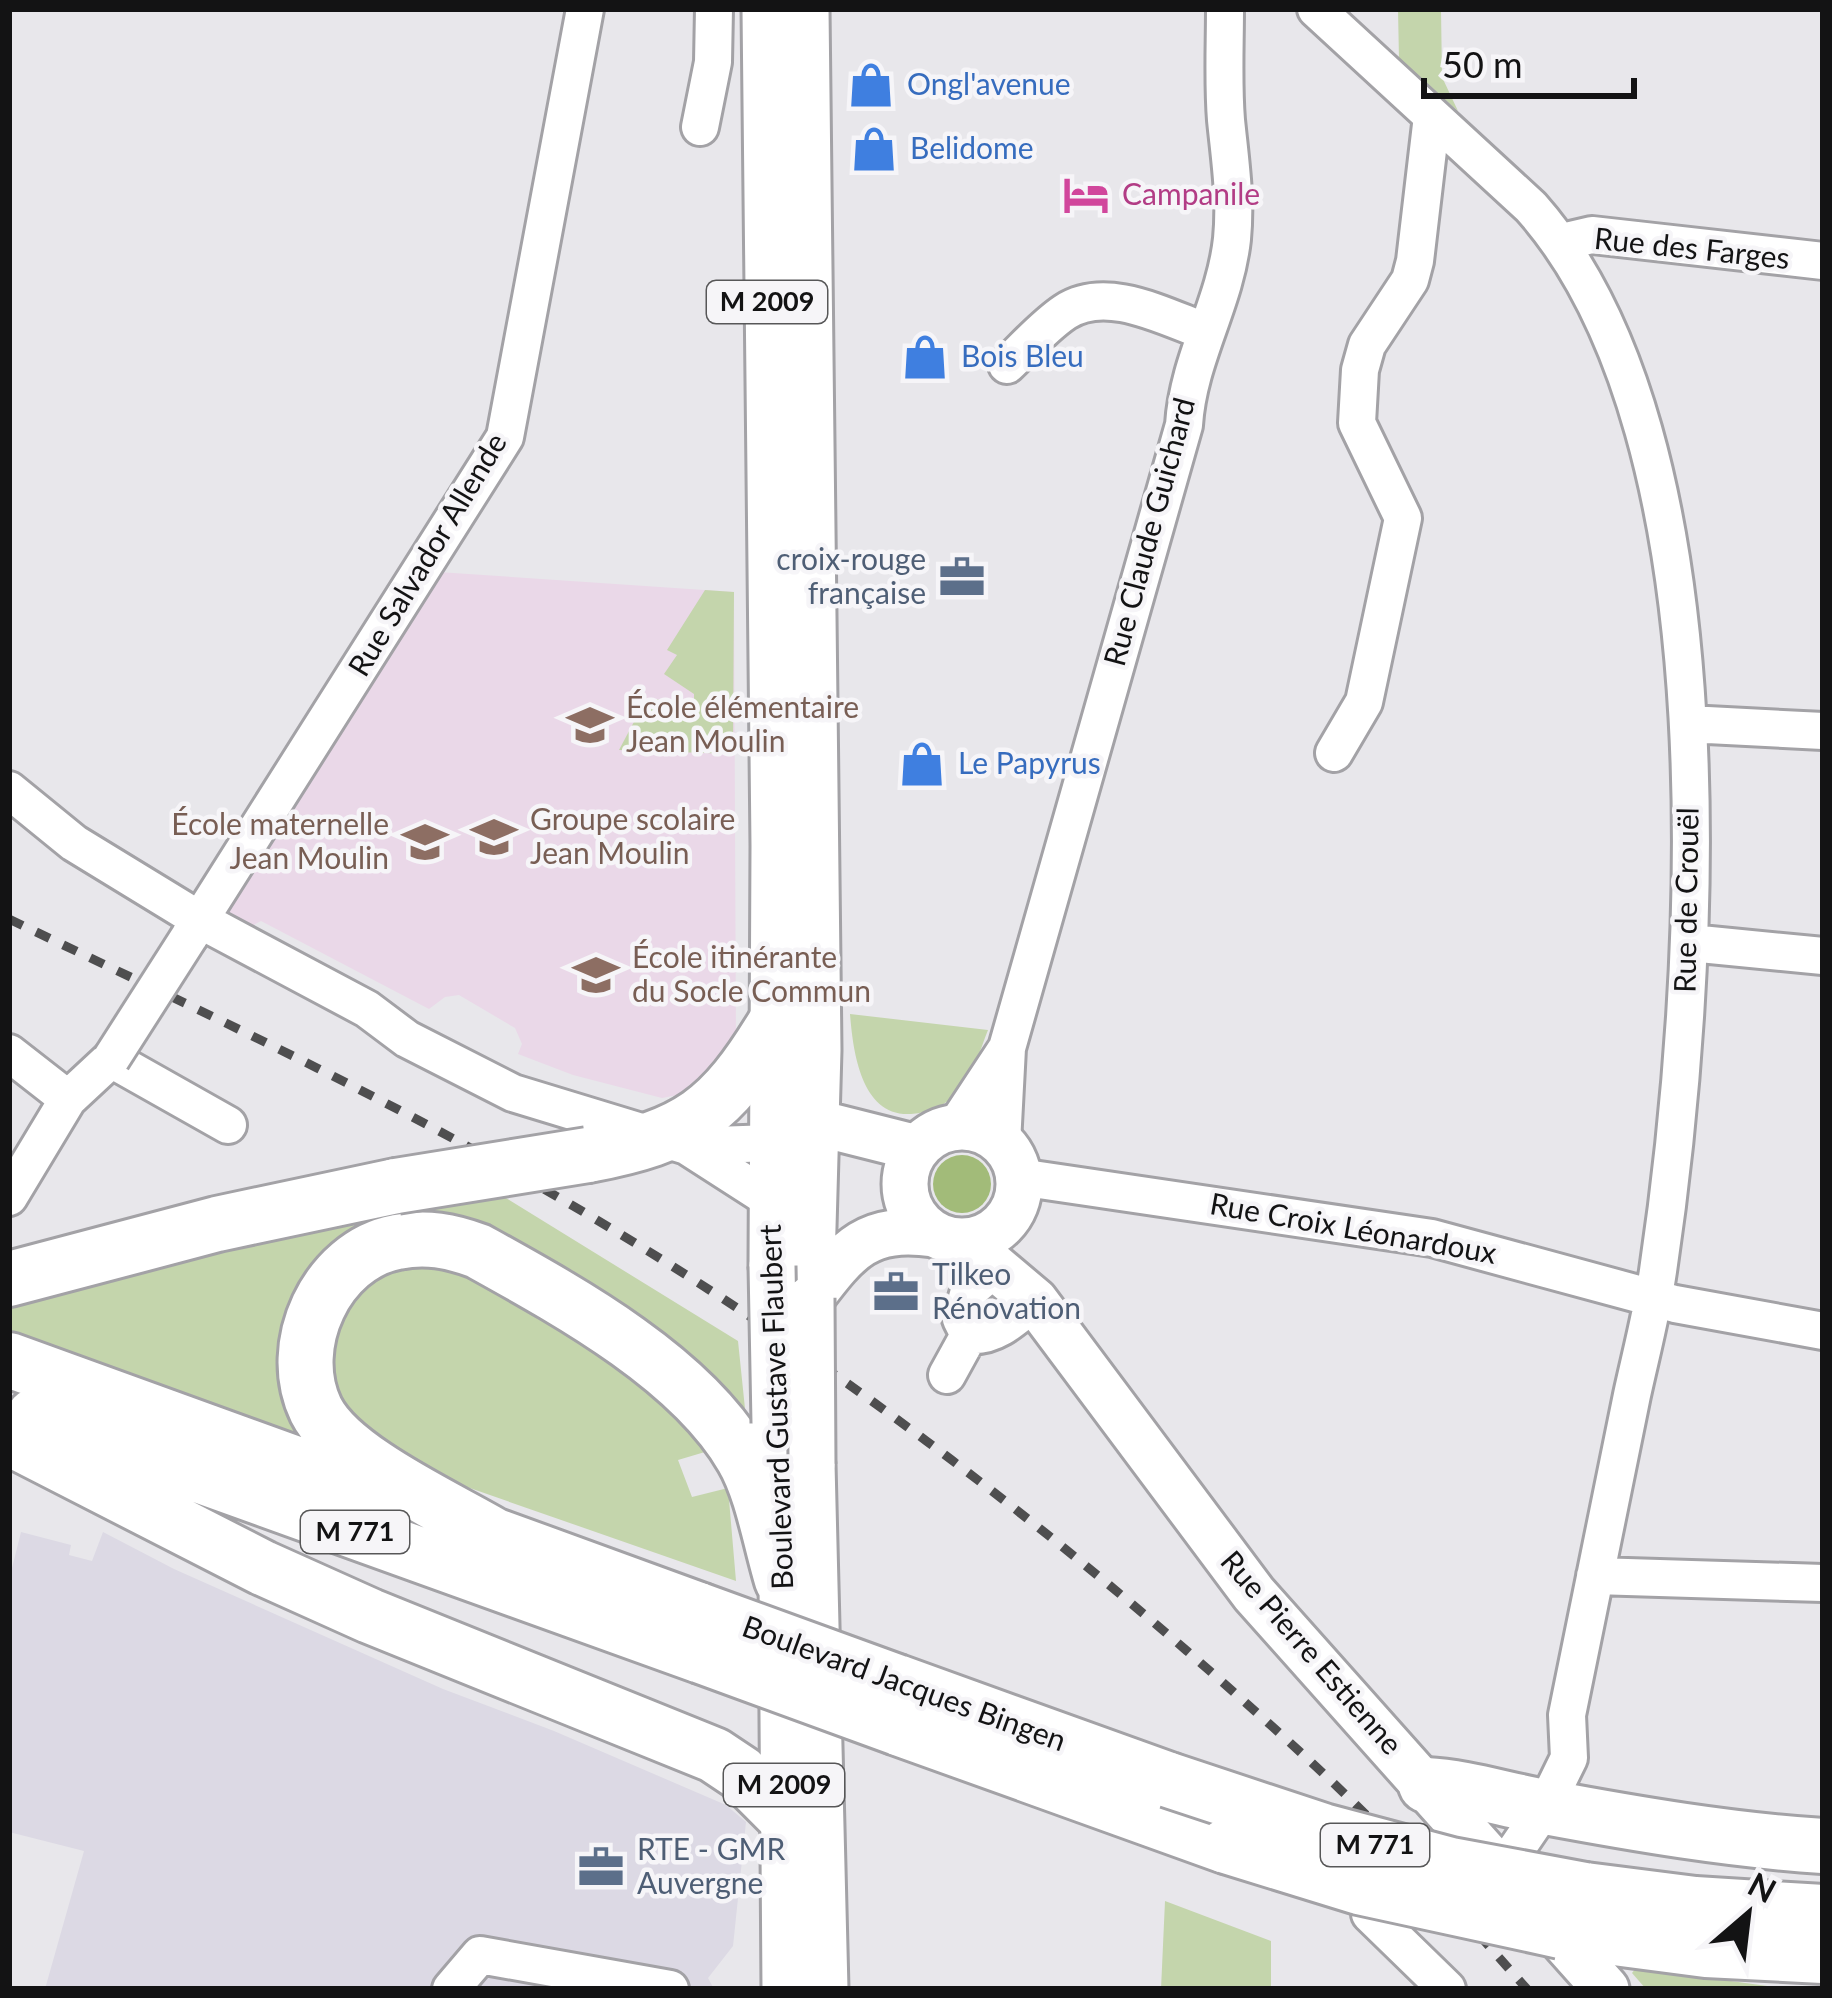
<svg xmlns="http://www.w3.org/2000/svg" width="1832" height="1998" font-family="Lato,sans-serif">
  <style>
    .built { fill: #dcd9e4 }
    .education { fill: #ead8e8 }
    .green { fill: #c4d5ac }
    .forest { fill: #a2bb79 }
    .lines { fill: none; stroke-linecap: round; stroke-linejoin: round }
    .minor-casing { stroke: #a3a2a6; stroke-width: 42 }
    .major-casing { stroke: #a3a2a6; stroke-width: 51 }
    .highway-casing { stroke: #a3a2a6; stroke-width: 60 }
    .minor { stroke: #fff; stroke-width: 36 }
    .major { stroke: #fff; stroke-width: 45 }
    .highway { stroke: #fff; stroke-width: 54 }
    .rail { stroke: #4e4e4f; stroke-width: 9; stroke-dasharray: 15 15; stroke-linecap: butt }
    .minor-bridge-casing { stroke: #a3a2a6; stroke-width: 42; stroke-linecap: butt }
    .major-bridge-casing { stroke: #a3a2a6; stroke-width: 51; stroke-linecap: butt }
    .highway-bridge-casing { stroke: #a3a2a6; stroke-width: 60; stroke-linecap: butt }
    .minor-bridge { stroke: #fff; stroke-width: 36 }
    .major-bridge { stroke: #fff; stroke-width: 45 }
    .highway-bridge { stroke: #fff; stroke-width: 54 }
    .labels { text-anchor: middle; stroke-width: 9; stroke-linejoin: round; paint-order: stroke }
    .shield { fill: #f6f5f8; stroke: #575758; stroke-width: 3 }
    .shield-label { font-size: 27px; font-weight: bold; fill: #131314 }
    .shop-label { font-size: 30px; fill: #366cbe; stroke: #f6f5f8; text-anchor: start }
    .hotel-label { font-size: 30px; fill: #b23c85; stroke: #f6f5f8; text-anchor: start }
    .street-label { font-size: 30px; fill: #131314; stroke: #f6f5f8 }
    .service-label { font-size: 30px; fill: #4e5e75; stroke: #f6f5f8; text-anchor: start }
    .education-label { font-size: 30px; fill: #785e54; stroke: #f6f5f8; text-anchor: start }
  </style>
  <rect width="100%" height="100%" fill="#e8e7eb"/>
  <path class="built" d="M21,1532L71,1545L69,1555L92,1561L103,1532L174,1569L443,1689L554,1731L726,1805L746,1822L733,1946L708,1978L714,1989H45L84,1851L9,1832V1580Z"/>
  <path class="education" d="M423,571L734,592L736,1048L692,1092L662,1098L573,1075L518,1054L522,1044L515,1028L459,995L445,997L429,1009L261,921L232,937L200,920Z"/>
  <path class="green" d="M1398,9H1441L1442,77L1458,111L1399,60Z
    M705,590L734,592L733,754L619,750L636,718L642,721L657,699L694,719V694L664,674L677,655L667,650Z
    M850,1014L988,1030C980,1050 974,1073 960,1090C948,1104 930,1113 911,1114C861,1117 853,1051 850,1014Z
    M488,1187L738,1341L747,1428L492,1241L333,1261L320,1452L9,1331V1296Z
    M454,1260L646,1371L715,1449L678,1460L692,1497L728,1488L736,1581L398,1463L348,1425L324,1345L376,1266Z
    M1165,1901L1271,1941V1989H1161Z
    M1636,1968L1789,1989H1646L1632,1973Z"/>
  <path class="forest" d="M933 1184a29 29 0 1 1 58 0a29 29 0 1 1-58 0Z"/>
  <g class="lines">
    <g class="minor-casing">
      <path id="minor" d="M1316,9L1531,207C1736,438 1701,982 1658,1271C1652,1312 1641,1354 1632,1395C1611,1502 1588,1608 1567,1715L1569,1758L1545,1807L1513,1854L1519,1892
        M700,127L713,62L714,9
        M1562,242L1592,235L1823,261
        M1007,365C1025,348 1044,326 1065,312C1106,285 1163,316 1204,331
        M1688,724L1823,731
        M1334,753L1364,702L1403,518L1357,423L1360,370L1367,345L1410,280L1415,261L1432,116
        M9,790L74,843L200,920L367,1009L407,1039L513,1093L687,1146L771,1200
        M189,937L505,437L585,9
        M1690,943L1823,956
        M9,1053L68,1099L111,1059L228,1125
        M955,1127L1005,1051
        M1002,1143L1007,1048L1184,425C1188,359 1225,304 1232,239C1236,198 1230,160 1226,120C1223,83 1225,45 1225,9
        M687,1146L772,1143
        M1019,1177L1432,1238L1675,1304L1823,1331
        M9,1197L68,1099
        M969,1335L961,1319L969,1291L995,1268
        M969,1335C995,1338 1016,1317 1035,1301
        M947,1375L969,1335
        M1595,1576L1823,1583
        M1370,1914L1447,1989
        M451,1989L480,1955L670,1989"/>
    </g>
    <g class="major-casing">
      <path id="major" d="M765,9L774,846L772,1266
        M806,9L818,1050L811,1298
        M790,1116L917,1148
        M905 1184a57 57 0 1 1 114 0a57 57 0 1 1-114 0Z
        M964,1241L1035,1301L1254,1594L1606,1989
        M811,1298C849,1248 867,1225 934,1234
        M775,1423L782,1580L785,1989
        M812,1464L825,1989"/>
    </g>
    <g class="highway-casing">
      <path id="highway" d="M588,1155C689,1136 721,1112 774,1025
        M9,1279L217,1224L396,1186
        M9,1360L390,1498
        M34,1416L701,1656
        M9,1438L263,1568L370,1616L714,1755L741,1773L784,1816
        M463,1524L699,1610
        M495,1536C446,1507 341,1460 316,1410C285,1346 326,1255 397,1242C426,1236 451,1241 478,1251C568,1301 691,1368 743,1458C762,1490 771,1544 782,1580
        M897,1682L1169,1780
        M898,1728L1226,1846
        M1426,1785C1466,1787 1505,1800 1545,1807C1636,1824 1730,1840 1823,1846
        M1585,1890L1695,1904L1823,1912
        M1561,1931L1706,1950L1823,1956"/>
    </g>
    <use href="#minor" class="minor"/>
    <use href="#major" class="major"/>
    <use href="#highway" class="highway"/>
    <path class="rail" d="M9,919C195,1008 384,1096 563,1200C785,1329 993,1483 1187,1651C1267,1721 1347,1792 1420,1870C1457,1909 1491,1949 1527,1989"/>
    <g class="minor-bridge-casing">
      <path id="minor-bridge" d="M111,1059L189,937"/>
    </g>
    <g class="major-bridge-casing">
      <path id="major-bridge" d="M772,1266L775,1423
        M811,1298L812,1464"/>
    </g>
    <g class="highway-bridge-casing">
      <path id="highway-bridge" d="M396,1186L588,1155
        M699,1610L897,1682
        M701,1656L898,1728
        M1169,1780L1323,1831L1451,1865L1585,1890
        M1226,1846L1359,1887L1561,1931"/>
    </g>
    <use href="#minor-bridge" class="minor-bridge"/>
    <use href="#major-bridge" class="major-bridge"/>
    <use href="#highway-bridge" class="highway-bridge"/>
  </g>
  <defs>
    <g id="shop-bare" transform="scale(3.6)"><path d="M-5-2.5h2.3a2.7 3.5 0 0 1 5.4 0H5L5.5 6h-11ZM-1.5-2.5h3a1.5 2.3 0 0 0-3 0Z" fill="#3f7fe0" stroke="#f6f5f8" stroke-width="2.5" paint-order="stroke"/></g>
    <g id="hotel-bare" transform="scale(3.6)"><path d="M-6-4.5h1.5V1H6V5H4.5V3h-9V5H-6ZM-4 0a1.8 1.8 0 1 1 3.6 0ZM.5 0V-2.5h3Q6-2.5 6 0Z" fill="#d1479c" stroke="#f6f5f8" stroke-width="2.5" paint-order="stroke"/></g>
    <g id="office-bare" transform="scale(3.6)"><path d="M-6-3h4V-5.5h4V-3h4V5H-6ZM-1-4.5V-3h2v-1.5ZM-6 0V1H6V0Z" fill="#5c6f8a" stroke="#f6f5f8" stroke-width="2.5" paint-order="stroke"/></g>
    <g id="school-bare" transform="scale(3.6)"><path d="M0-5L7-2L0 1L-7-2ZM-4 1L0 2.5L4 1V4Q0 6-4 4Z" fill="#8d6e63" stroke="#f6f5f8" stroke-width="2.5" paint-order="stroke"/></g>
  </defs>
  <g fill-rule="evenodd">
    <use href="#shop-bare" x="871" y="85"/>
    <use href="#shop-bare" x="874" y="149"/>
    <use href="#hotel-bare" x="1086" y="195"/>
    <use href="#shop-bare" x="925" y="357"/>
    <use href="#office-bare" x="962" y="577"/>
    <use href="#school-bare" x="590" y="725"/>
    <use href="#shop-bare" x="922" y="764"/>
    <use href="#school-bare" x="494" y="837"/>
    <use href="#school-bare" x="425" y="842"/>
    <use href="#school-bare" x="596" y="975"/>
    <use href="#office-bare" x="896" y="1292"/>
    <use href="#office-bare" x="601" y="1867"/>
  </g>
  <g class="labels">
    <g class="shield">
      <rect x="707" y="281" width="120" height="42" rx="9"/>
      <rect x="301" y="1511" width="108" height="42" rx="9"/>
      <rect x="724" y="1764" width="120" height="42" rx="9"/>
      <rect x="1321" y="1824" width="108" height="42" rx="9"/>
    </g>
    <g class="shield-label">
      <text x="767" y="311">M 2009</text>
      <text x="355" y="1541">M 771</text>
      <text x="784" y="1794">M 2009</text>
      <text x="1375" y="1854">M 771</text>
    </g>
    <g class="shop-label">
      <text x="907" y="95">Ongl'avenue</text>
      <text x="910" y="159">Belidome</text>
      <text x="961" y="367">Bois Bleu</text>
      <text x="958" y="774">Le Papyrus</text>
    </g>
    <g class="hotel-label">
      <text x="1122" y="205">Campanile</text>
    </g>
    <g class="street-label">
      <text transform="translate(1692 249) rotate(6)" y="10">Rue des Farges</text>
      <text transform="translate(1150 532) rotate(-75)" y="10">Rue Claude Guichard</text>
      <text transform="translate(428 555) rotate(-59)" y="10">Rue Salvador Allende</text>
      <text transform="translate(1687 900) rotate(-89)" y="10">Rue de Crouël</text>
      <text transform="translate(1353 1229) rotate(10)" y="10">Rue Croix Léonardoux</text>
      <text transform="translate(777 1407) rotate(-92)" y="10">Boulevard Gustave Flaubert</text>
      <text transform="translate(1311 1653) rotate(49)" y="10">Rue Pierre Estienne</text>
      <text transform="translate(904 1684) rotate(20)" y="10">Boulevard Jacques Bingen</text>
    </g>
    <g class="service-label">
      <text x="926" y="570" text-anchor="end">croix-rouge<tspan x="926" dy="34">française</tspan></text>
      <text x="932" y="1285">Tilkeo<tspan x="932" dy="34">Rénovation</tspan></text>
      <text x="637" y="1860">RTE - GMR<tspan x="637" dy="34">Auvergne</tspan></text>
    </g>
    <g class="education-label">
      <text x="626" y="718">École élémentaire<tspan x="626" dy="34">Jean Moulin</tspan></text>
      <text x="530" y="830">Groupe scolaire<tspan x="530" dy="34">Jean Moulin</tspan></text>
      <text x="389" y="835" text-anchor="end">École maternelle<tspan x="389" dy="34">Jean Moulin</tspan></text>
      <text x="632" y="968">École itinérante<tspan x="632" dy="34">du Socle Commun</tspan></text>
    </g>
  </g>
  <rect width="1832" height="1998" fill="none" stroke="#131314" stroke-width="24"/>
  <g transform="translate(1748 1914) rotate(28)" stroke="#f6f5f8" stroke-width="9" paint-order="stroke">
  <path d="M0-9L21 45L0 30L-21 45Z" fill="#131314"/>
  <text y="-18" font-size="33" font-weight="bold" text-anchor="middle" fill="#131314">N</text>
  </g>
  <path d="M1424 78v18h210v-18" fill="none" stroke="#131314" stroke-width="6"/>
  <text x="1442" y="78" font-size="36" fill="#131314" stroke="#f6f5f8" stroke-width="9" paint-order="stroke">50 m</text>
</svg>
